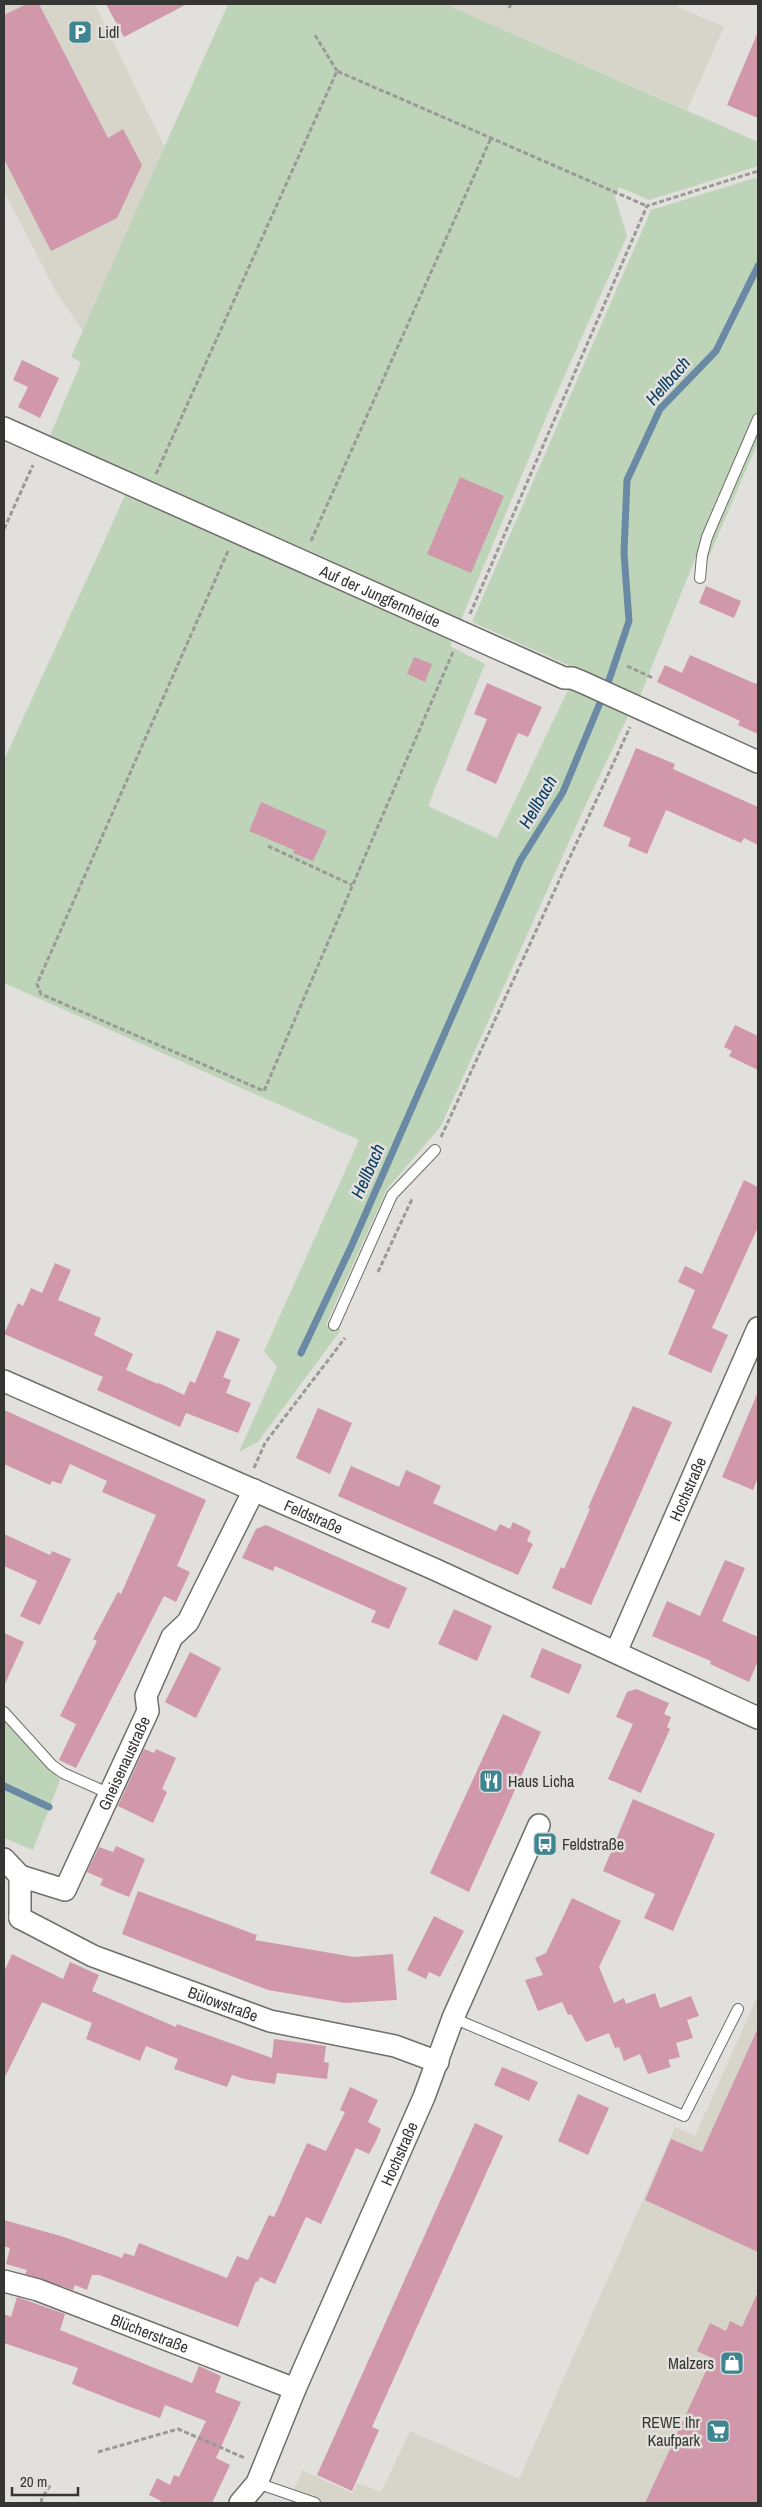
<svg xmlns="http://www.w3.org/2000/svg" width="762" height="2507" font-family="'Archivo Narrow',sans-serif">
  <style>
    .built { fill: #d7d5ca }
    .green { fill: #bed4b8 }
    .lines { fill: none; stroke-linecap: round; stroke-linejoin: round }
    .stream { stroke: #6a89a4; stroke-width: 7 }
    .building { fill: #d197ab }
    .service-casing { stroke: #6f6e6a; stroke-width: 12 }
    .minor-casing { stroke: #6f6e6a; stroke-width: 24 }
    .path { stroke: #999996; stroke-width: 3; stroke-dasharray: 5 2.5; stroke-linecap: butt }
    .service { stroke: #fff; stroke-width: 10 }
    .minor { stroke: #fff; stroke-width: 21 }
    .labels { text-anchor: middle; stroke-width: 5; stroke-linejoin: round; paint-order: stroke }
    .poi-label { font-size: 16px; fill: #353533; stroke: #e1e0dc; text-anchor: start }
    .street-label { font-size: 16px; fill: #353533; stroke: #e1e0dc }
    .water-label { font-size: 18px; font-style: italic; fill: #093c63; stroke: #e1e0dc }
  </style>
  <rect width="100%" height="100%" fill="#e1e0dc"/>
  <path class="built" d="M4,4H95L165,148L83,331L56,292L4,191Z
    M445,4H679L678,7L724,27L687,110Z
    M758,1995V2503H289L302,2470L352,2493L358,2483L381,2492L410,2431L519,2479L675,2127L695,2136Z"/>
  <path class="green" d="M228,4H445L758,142V166L649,200L619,187L615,197L627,236L551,406L450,646L485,664L428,806L497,838L571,684L630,712L581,815L441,1126L387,1189L326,1324L341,1330L258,1442L239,1452L277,1367L264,1351L359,1140L4,983V760L134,476L50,436L81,362L71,357Z
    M758,177V442L708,559L697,554L638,701L567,668L568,665L472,622L651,210Z
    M4,1718L60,1780L33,1850L4,1838Z"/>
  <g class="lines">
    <path class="stream" d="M301,1353L351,1247L520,861L563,792L607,686L629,621L624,553L627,480L660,409L716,351L758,266
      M4,1786L49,1807"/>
  </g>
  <path class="building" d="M27,4H39L108,138L123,129L142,165L117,218L51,251L4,159V15Z
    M106,4H187L124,37Z
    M758,32V118L727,105Z
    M22,360L59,378L40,418L18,407L28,387L13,380Z
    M460,477L504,496L471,573L427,554Z
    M706,586L741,601L734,618L699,603Z
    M690,655L756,684L758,680V734L738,725L740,721L657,682L665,665L682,673Z
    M414,657L432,664L425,682L407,674Z
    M487,683L542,707L528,737L518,733L496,784L466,770L487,719L474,714Z
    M636,748L675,764L673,769L758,807V845L744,838L741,843L666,810L647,854L628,846L631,838L603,826Z
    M261,802L327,831L313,861L293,853L294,850L249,831Z
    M735,1025L758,1036V1070L729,1056L732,1051L724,1047Z
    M744,1180L758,1187V1227L712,1328L728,1335L711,1373L668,1354L695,1290L678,1282L685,1266L702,1274Z
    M55,1263L71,1270L58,1300L101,1318L94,1335L133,1354L126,1370L158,1384L159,1383L184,1395L190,1381L195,1383L217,1330L240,1339L223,1377L231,1380L226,1393L251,1403L238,1433L186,1413L180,1427L97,1390L103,1377L4,1334L18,1303L23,1306L31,1288L42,1293Z
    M758,1392V1477L753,1490L722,1477Z
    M633,1406L672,1422L591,1605L552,1588L561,1567L564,1569L590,1509L588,1508Z
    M318,1408L352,1423L330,1474L296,1458Z
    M4,1410L206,1500L177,1566L190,1572L176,1602L164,1596L76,1768L59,1760L76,1724L60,1716L97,1641L93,1639L118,1592L121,1594L156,1515L102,1492L107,1481L70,1464L61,1484L52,1481L50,1485L4,1464Z
    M351,1466L399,1487L406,1470L441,1486L433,1503L496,1531L500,1524L510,1529L513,1522L531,1531L527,1541L533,1544L518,1575L338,1496Z
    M266,1525L407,1588L389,1629L371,1622L376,1611L275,1566L273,1571L242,1558L256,1529Z
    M4,1534L50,1555L52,1551L71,1559L40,1625L20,1616L37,1581L4,1566Z
    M725,1560L745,1568L722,1621L758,1637V1661L749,1682L710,1664L711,1661L652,1636L667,1601L700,1616Z
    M454,1609L492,1626L477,1661L438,1644Z
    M4,1633L24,1642L4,1686Z
    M542,1648L582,1665L569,1694L530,1677Z
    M190,1652L221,1668L196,1718L165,1702Z
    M636,1689L669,1703L664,1714L671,1717L667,1727L670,1729L641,1793L608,1779L633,1724L616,1717L627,1692Z
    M503,1714L541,1732L469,1892L430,1873Z
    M144,1749L154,1753L156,1749L176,1758L162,1789L167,1792L153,1823L118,1806Z
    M633,1799L715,1834L673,1931L644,1918L655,1894L603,1871Z
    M116,1846L145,1859L129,1897L100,1885L103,1879L87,1872L99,1847L113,1852Z
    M138,1891L257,1935L255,1940L354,1957L393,1954L397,2000L345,2003L268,1990L122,1934Z
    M572,1898L621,1921L599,1967L614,2003L624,1998L626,2004L655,1993L660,2008L691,1996L699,2016L687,2020L693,2038L676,2043L680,2057L668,2060L671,2067L648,2074L640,2054L624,2061L619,2047L615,2048L609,2033L586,2042L571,2014L568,2015L562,2002L538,2011L525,1980L543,1975L535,1958L546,1953Z
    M434,1916L464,1931L440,1977L429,1972L426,1979L407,1970Z
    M12,1954L63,1979L70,1962L99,1975L92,1991L176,2027L177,2024L272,2058L274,2039L326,2046L324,2062L329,2063L327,2079L277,2073L275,2084L244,2079L232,2075L227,2087L174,2069L178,2059L146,2046L140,2061L86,2039L92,2023L42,2002L4,2079V1972Z
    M758,2028V2252L645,2200L671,2139L702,2152Z
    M502,2067L538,2082L529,2101L494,2085Z
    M350,2087L378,2100L368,2122L381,2129L375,2143L369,2154L356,2148L321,2224L306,2217L275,2284L260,2277L258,2282L256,2281L238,2327L99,2275H92L87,2290L75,2285L73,2290L25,2274L27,2270L6,2264L10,2248L4,2246V2220L64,2237L122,2258L124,2253L134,2256L139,2243L227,2278L237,2256L248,2260L269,2215L274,2217L307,2143L326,2151L345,2112L340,2110Z
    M578,2094L609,2108L588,2155L558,2141Z
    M475,2123L503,2136L372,2427L379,2430L352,2491L317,2475Z
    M758,2292V2503H645L712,2358L697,2351L710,2323L726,2331L730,2321L742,2327Z
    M17,2297L65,2314L60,2330L192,2383L199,2366L221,2376L215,2392L241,2402L216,2458L230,2465L212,2503H160L161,2501L149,2495L157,2478L170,2485L174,2475L179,2477L206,2421L165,2405L160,2418L125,2405L72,2384L78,2368L4,2343V2314L11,2317Z"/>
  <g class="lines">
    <g class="service-casing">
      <path id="service" d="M700,578L702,556L707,537L758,419
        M334,1325L392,1195L435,1150
        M4,1712L52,1765L63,1773L108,1793
        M453,2018L684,2116L738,2009
        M257,2483L315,2503"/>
    </g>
    <g class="minor-casing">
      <g id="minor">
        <path id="s1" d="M4,428L564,678H572L582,682L758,762"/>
        <path id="s2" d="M4,1381L434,1569L758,1718"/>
        <path id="s3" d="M616,1652L758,1328"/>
        <path d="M4,1859L20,1876"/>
        <path id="s4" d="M20,1918V1876L65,1890L148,1711L146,1696L172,1637L188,1622L254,1490"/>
        <path id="s5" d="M20,1918L93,1956L270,2021L395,2046L438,2062"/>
        <path id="s6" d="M4,2281L38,2290L295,2389"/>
        <path id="s7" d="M240,2503L257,2483L295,2389L424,2097L453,2018L539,1825"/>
      </g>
    </g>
    <path class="path" d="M509,8L511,4
      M315,35L337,71
      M156,474L337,71L647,206
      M4,529L33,465
      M311,541L491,138
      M228,551L37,984L41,994L264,1091L453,652
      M470,614L647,206L758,171
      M627,666L653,678
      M268,846L352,885
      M441,1137L630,727
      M378,1272L412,1199
      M254,1468L265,1443L345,1338
      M98,2452L178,2429L245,2458
      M41,2503L42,2498L51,2484"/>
    <use href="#service" class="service"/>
    <use href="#minor" class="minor"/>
  </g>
  <defs>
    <g id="parking-square" transform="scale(1.25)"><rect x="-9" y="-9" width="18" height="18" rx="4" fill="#3f8591" stroke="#e1e0dc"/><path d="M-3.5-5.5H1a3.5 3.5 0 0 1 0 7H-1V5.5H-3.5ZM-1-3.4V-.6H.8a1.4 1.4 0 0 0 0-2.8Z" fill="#fff"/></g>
    <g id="restaurant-square" transform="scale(1.25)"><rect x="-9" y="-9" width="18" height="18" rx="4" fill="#3f8591" stroke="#e1e0dc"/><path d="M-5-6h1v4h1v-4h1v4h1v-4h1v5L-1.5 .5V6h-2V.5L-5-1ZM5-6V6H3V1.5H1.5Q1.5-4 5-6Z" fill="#fff"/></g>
    <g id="bus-square" transform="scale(1.25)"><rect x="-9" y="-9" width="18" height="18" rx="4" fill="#3f8591" stroke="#e1e0dc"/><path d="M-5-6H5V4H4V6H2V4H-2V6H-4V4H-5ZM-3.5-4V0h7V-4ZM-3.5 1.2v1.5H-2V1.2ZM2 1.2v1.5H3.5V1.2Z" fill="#fff"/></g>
    <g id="shop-square" transform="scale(1.25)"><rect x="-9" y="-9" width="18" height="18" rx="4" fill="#3f8591" stroke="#e1e0dc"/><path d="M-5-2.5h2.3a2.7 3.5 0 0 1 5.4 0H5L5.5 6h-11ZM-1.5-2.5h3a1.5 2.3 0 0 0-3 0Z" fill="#fff"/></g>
    <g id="supermarket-square" transform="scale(1.25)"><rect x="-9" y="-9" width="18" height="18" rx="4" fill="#3f8591" stroke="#e1e0dc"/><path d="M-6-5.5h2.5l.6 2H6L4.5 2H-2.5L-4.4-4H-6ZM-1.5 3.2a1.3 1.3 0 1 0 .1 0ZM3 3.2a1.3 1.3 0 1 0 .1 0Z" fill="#fff"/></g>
  </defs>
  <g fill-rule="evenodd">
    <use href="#parking-square" x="80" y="32"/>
    <use href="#restaurant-square" x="491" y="1781"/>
    <use href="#bus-square" x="545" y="1844"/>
    <use href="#shop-square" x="732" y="2363"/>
    <use href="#supermarket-square" x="718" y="2431"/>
  </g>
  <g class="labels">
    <g class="poi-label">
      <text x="98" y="38">Lidl</text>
      <text x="508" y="1787">Haus Licha</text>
      <text x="562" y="1850">Feldstraße</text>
      <text x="714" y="2369" text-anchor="end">Malzers</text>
      <text x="700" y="2428" text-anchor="end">REWE Ihr<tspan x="700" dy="18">Kaufpark</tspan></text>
    </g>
    <g class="street-label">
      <text dy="6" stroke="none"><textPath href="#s1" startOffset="412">Auf der Jungfernheide</textPath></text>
      <text dy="6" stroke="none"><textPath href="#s3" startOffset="178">Hochstraße</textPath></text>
      <text dy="6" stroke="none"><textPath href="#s2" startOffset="338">Feldstraße</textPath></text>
      <text dy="6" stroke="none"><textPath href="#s4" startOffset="229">Gneisenaustraße</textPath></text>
      <text dy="6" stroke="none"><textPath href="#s5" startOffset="221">Bülowstraße</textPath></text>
      <text dy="6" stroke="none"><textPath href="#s7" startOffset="385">Hochstraße</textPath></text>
      <text dy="6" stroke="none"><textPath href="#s6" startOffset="155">Blücherstraße</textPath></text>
    </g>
    <g class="water-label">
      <text transform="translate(668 381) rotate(-49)" y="6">Hellbach</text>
      <text transform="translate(538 802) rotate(-60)" y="6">Hellbach</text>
      <text transform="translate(368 1171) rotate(-66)" y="6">Hellbach</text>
    </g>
  </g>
  <rect width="762" height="2507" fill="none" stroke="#353533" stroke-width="10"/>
  <path d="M12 2487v8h66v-8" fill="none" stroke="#353533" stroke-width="2.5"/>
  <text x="20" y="2487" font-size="15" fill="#353533" stroke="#e1e0dc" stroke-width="4" paint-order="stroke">20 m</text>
</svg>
